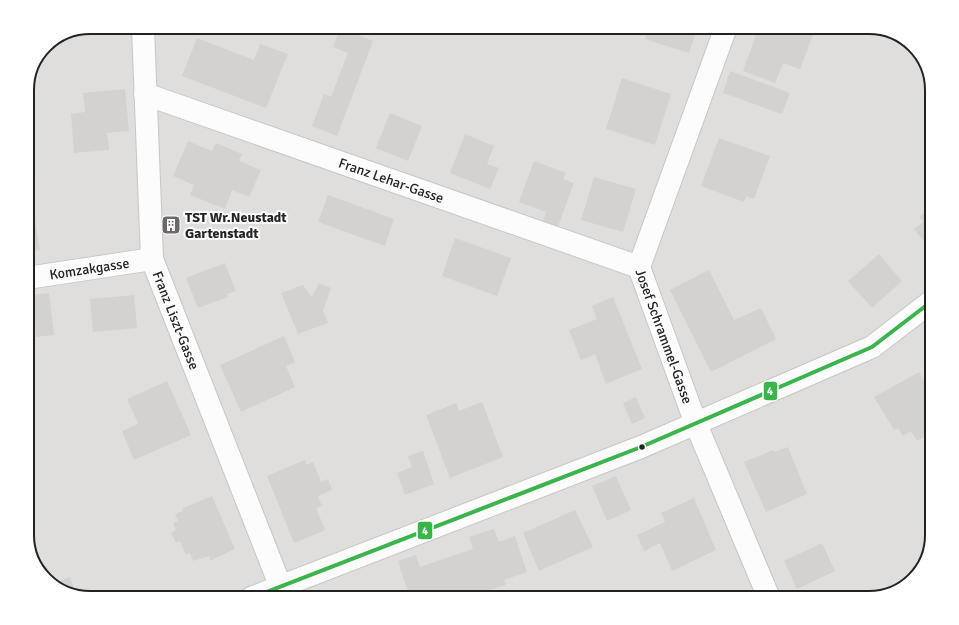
<svg xmlns="http://www.w3.org/2000/svg" width="959" height="625" font-family="Signika,sans-serif">
  <style>
    .residential { fill: #dfdedc }
    .building { fill: #d4d2d0 }
    .lines { fill: none; stroke-linecap: round; stroke-linejoin: round }
    .minor-casing { stroke: #c7c6c5; stroke-width: 24 }
    .minor { stroke: #fdfcfc; stroke-width: 22 }
    .bus-1-casing { stroke: #fff; stroke-width: 7 }
    .bus-1 { stroke: #39b54a; stroke-width: 4 }
    .bus-dot { fill: #222; stroke: #fff; stroke-width: 1.5 }
    .labels { text-anchor: middle; stroke-width: 4; stroke-linejoin: round; paint-order: stroke }
    .street-label { font-size: 14px; fill: #222; stroke: #fff }
    .poi-label { font-size: 14px; font-weight: bold; fill: #222; stroke: #fff; text-anchor: start }
    .rim { fill: none; stroke: #222; stroke-width: 2 }
    .line-badge { stroke: #fff; stroke-width: 1.5 }
    .badge-label { font-size: 11px; text-anchor: middle; font-weight: bold; fill: #fff }
  </style>
  <rect width="100%" height="100%" fill="#efeeeb"/>
  <path class="residential" d="M90,27H869L904,37L924,59L932,86V536L922,570L900,590L870,598H90L55,588L36,567L27,539V86L46,45Z"/>
  <path class="building" d="M649,27H698L689,53L645,39Z
    M759,27H816L800,69L783,63L775,83L743,71Z
    M340,28L373,41L337,136L312,126L324,94L331,97L348,53L333,47Z
    M197,38L254,60L260,44L288,54L266,108L182,76Z
    M730,71L790,93L782,114L723,93Z
    M622,78L671,94L655,145L606,129Z
    M125,89L129,131L107,133L109,150L74,153L71,114L85,112L83,93Z
    M390,113L422,126L408,161L376,148Z
    M465,134L494,146L487,164L499,168L490,189L450,173Z
    M719,138L770,156L754,199L746,196L744,202L701,186Z
    M188,141L212,151L216,143L242,154L239,161L261,170L249,197L232,190L225,209L190,195L194,185L173,176Z
    M534,161L566,173L563,179L574,183L557,229L542,223L546,212L519,202Z
    M594,177L636,189L623,232L581,220Z
    M328,195L394,219L385,246L318,222Z
    M32,201L40,250L27,252V202Z
    M932,207V252L914,229L923,222L919,217Z
    M165,220H177V230H165Z
    M455,238L511,258L497,296L442,276Z
    M879,254L902,281L872,308L848,281Z
    M225,263L236,291L227,294L228,297L198,308L186,278Z
    M709,270L734,320L761,308L776,339L711,372L670,290Z
    M319,283L331,288L323,311L328,323L298,334L281,293L303,285L312,297Z
    M49,293L54,335L36,337L32,295Z
    M134,295L137,328L93,332L90,299Z
    M613,297L642,369L606,384L595,354L581,360L569,330L597,319L592,306Z
    M284,336L295,362L286,366L295,387L241,412L220,365Z
    M919,372L932,395V421L927,424L932,433L917,441L911,431L903,436L898,428L894,430L874,397Z
    M167,381L191,435L134,460L122,431L138,424L127,399Z
    M636,397L645,418L632,424L623,403Z
    M482,402L503,457L450,478L426,415L456,403L459,411Z
    M788,447L807,494L766,512L744,462L773,450L774,452Z
    M423,451L434,484L405,495L397,473L412,467L408,456Z
    M305,460L306,465L313,462L321,482L328,479L332,490L318,496L322,506L316,508L325,530L294,543L267,476Z
    M616,476L631,510L607,521L592,486Z
    M212,496L235,549L210,561L209,556L193,561L190,553L186,555L180,541L176,543L171,533L176,530L173,523L178,521L175,514L183,511V508Z
    M694,498L716,550L672,571L660,543L644,551L637,535L665,522L661,513Z
    M575,510L593,547L539,571L523,533Z
    M494,529L499,542L515,536L527,572L504,580L506,585L480,593L482,598H410L398,561L416,555L420,567L473,549L469,537Z
    M822,543L835,571L797,589L784,561Z
    M70,577L76,594L55,588L51,584Z"/>
  <g class="lines">
    <g class="minor-casing">
      <g id="minor">
        <path id="s1" d="M143,27L152,259L285,598"/>
        <path id="s2" d="M726,27L639,267L696,424L769,598"/>
        <path id="s3" d="M145,94L639,267"/>
        <path id="s4" d="M27,278L152,259"/>
        <path d="M251,598L641,447L872,347L932,301"/>
      </g>
    </g>
    <use href="#minor" class="minor"/>
    <g class="bus-1-casing">
      <path id="bus-1" d="M251,598L641,447L872,347L932,301"/>
    </g>
    <use href="#bus-1" class="bus-1"/>
  </g>
  <defs>
    <g id="building-square" transform="scale(1)"><rect x="-9" y="-9" width="18" height="18" rx="4" fill="#6a6968" stroke="#fff"/><path d="M-4-6H4V6H1V3H-1V6H-4ZM-2.5-4.3h1.7v1.8h-1.7ZM.8-4.3h1.7v1.8H.8ZM-2.5-1h1.7V.8h-1.7ZM.8-1h1.7V.8H.8Z" fill="#fff"/></g>
  </defs>
  <g fill-rule="evenodd">
    <use href="#building-square" x="171" y="225"/>
  </g>
  <circle class="bus-dot" cx="642" cy="447" r="3.5"/>
  <g class="labels">
    <g class="street-label">
      <text dy="5" stroke="none"><textPath href="#s3" startOffset="261">Franz Lehar-Gasse</textPath></text>
      <text dy="5" stroke="none"><textPath href="#s4" startOffset="63">Komzakgasse</textPath></text>
      <text dy="5" stroke="none"><textPath href="#s1" startOffset="298">Franz Liszt-Gasse</textPath></text>
      <text dy="5" stroke="none"><textPath href="#s2" startOffset="329">Josef Schrammel-Gasse</textPath></text>
    </g>
    <g class="poi-label">
      <text x="185" y="222">TST Wr.Neustadt<tspan x="185" dy="16">Gartenstadt</tspan></text>
    </g>
  </g>
  <path d="M0 0H959V625H0ZM90 34H869A56 56 0 0 1 925 90V535A56 56 0 0 1 869 591H90A56 56 0 0 1 34 535V90A56 56 0 0 1 90 34Z" fill="#fff" fill-rule="evenodd"/>
  <path class="rim" d="M90 34H869A56 56 0 0 1 925 90V535A56 56 0 0 1 869 591H90A56 56 0 0 1 34 535V90A56 56 0 0 1 90 34Z"/>
  <g class="line-badge">
    <rect x="763" y="381" width="15" height="20" rx="4" fill="#39b54a"/>
    <rect x="417" y="521" width="16" height="19" rx="4" fill="#39b54a"/>
  </g>
  <g class="badge-label">
    <text x="770" y="395">4</text>
    <text x="425" y="535">4</text>
  </g>
</svg>
